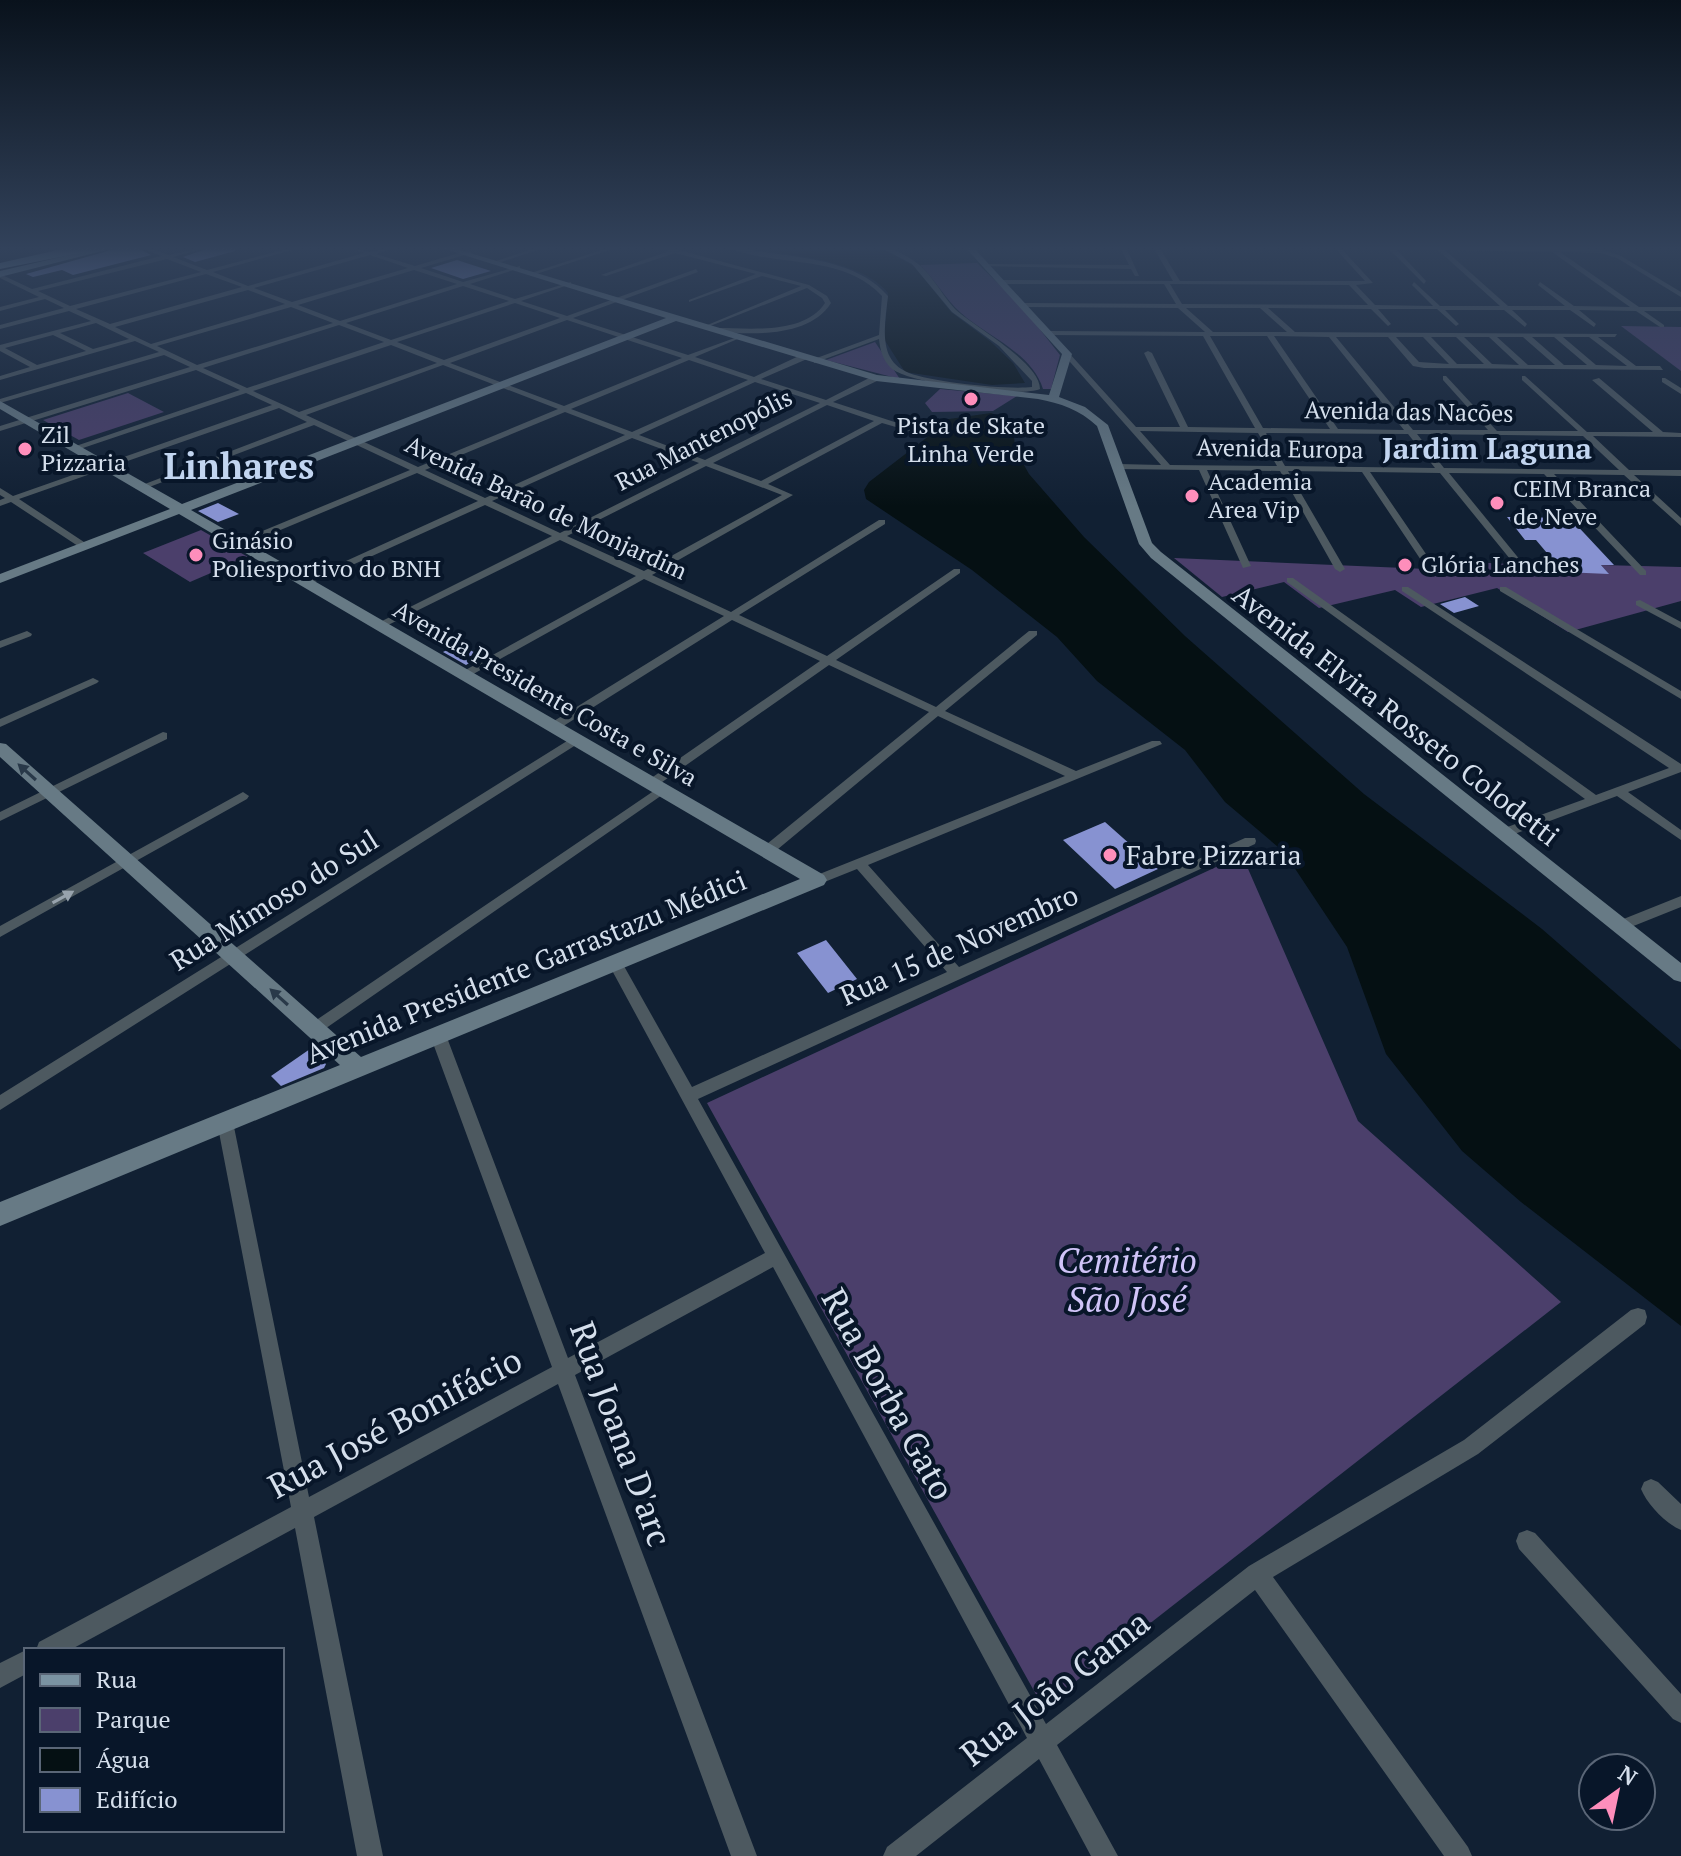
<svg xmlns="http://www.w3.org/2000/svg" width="1681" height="1856" font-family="'PT Serif',serif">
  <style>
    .green { fill: #4b3f6b }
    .water { fill: #051013 }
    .building { fill: #8792d1 }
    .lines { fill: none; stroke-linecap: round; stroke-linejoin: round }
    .street { fill: #4d5960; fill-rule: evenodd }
    .secondary { fill: #677a85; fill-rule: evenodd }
    .primary { fill: #7a93a2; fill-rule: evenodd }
    .highway { fill: #8caabc; fill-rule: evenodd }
    .oneway { fill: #293949 }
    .oneway2 { fill: #98a3ad }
    .poi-dot { fill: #fe8ebb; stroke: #081629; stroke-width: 3 }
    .labels { text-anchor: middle; stroke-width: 8; stroke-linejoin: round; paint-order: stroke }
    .far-street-label { font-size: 24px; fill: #d5dfec; stroke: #081629 }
    .far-poi-label { font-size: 24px; fill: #d5dfec; stroke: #081629; text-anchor: start }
    .street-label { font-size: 28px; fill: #d5dfec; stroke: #081629 }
    .poi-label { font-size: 28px; fill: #d5dfec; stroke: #081629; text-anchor: start }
    .far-district-label { font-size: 30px; font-weight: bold; fill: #c2d5f0; stroke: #081629 }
    .near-park-label { font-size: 34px; font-style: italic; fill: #d0c4f8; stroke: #081629 }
    .near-street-label { font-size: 34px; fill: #d5dfec; stroke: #081629 }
    .far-town-label { font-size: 36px; font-weight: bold; fill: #c2d5f0; stroke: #081629 }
  </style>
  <rect width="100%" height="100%" fill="#112033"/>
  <path class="green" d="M977,263L1023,308L1060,355L1051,389H1043C1032,353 987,336 961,313C945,299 935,279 920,265Z
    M1621,326L1681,327V371Z
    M875,342L900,379L826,360Z
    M940,389L1017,396L993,411L932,412L925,403Z
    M128,393L164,412L79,440L43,420Z
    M201,530L248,557L190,582L143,553Z
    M1174,558L1474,571L1469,562L1510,564L1505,570L1608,573L1601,565L1681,567V601L1568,632L1497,588L1421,607L1395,590L1319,608L1284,582L1222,597Z
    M1242,855L1358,1121L1561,1302L1043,1707L707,1103Z"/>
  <path class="water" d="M741,247L881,248L914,266L951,312L991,342L1013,363L1025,383L992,385L905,372L884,339L888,293C862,259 782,254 741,247Z
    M991,413L1013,422L1015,449L1029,474L1084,537L1185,636L1364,794L1542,929L1681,1050V1326L1521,1202L1462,1151L1386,1054L1347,947L1284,852L1225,802L1185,750L1097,681L1057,637L972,570L866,499L864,490L869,482L934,432L942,420Z"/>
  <path class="building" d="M122,247H136L151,255L73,275L62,270L33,277L26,274Z
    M212,247H235V251L195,262L183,257Z
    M457,260L491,271L463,279L431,268Z
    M218,503L239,514L218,522L198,511Z
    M1507,517L1570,518L1614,565H1601L1609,574L1563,572L1536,540H1525Z
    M1465,597L1479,606L1454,613L1440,604Z
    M459,644L481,656L466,665L443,652Z
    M1105,822L1158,869L1115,889L1063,840Z
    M826,940L857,979L828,993L797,953Z
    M310,1049L326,1064L324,1068L281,1086L271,1076Z"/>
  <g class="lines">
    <path class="street" d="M139,247H147L168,255L209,247L173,257L207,270L294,247H303L213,272L248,286L364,253L347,247L370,252L396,247L376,254L415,266L469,250L471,253L421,268L463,282L520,266V268L470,284L515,299L571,282V284L521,301L567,316L696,269L698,272L573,318L688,355L740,336V338L695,357L754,377L801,355H807V359L761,379L826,400L873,376H879V380L833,402L913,428V432L882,423L768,484L793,495L652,575L731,612L879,520H885V524L739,615L827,656L954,569H960V573L836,660L936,707L1029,631H1037V635L945,711L1076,771L1152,741H1160L1162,744L868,865L959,967L1245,838H1255L1256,841L1255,844L698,1099L1046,1724L1249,1566L1464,1440L1631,1310L1638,1308L1645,1310L1647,1317L1645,1324L1478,1454L1273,1577L1468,1847L1472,1856H1444L1255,1590L1057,1745L1118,1856H1091L1039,1759L916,1856H883L887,1847L1027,1738L773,1267L575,1375L757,1856H731L558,1384L314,1517L383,1856H357L295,1528L70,1650H36L39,1642L291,1507L217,1122L219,1117L225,1115L231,1117L233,1122L309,1497L552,1367L430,1035L433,1031L438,1029L443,1031L446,1035L568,1358L765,1253L608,963L610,959H620L692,1087L947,972L857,869L817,885L812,883L810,880L812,877L1065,776L938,716L772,854H762L760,851L762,848L929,712L829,665L655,787H647L645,784L647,781L820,661L732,620L557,730H549V724L724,616L644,579L468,677H460V673L636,576L560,540L380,629L375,626L376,624L552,536L485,505L308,585H302V581L478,501L417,473L242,546H236V542L410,470L314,425L144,489L137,487L307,422L279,408L19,499L87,544V548H81L11,502L0,506V500L5,498L0,495V488L13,496L272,405L246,393L77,450L70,448L240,390L196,370L0,431V426L190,367L164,355L0,403V399L159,352L135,341L0,380V376L30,367L0,351V345L91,321L69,311L0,329V325L64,308L45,299L0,311V307L39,297L0,278V274L32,289L161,256ZM370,255L408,268L292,302L254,288ZM167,259L201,272L70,306L38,291ZM414,270L457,284L340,321L298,305ZM206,274L242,287L110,324L76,309ZM463,286L509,301L391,340L346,323ZM248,290L285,304L151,344L115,327ZM515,303L560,318L444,360L397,342ZM291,307L333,323L197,365L157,346ZM567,320L682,358L564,406L450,363ZM96,323L129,339L93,349L60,333ZM339,325L384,342L247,388L203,368ZM53,335L86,351L37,365L5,348ZM391,345L437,363L299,412L253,391ZM689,360L748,380L632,432L571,409ZM443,365L558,409L418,467L306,415ZM755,382L820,403L705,460L639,435ZM827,405L874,421L761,481L713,463ZM565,412L625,435L485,498L425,470ZM632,438L699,463L560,533L492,501ZM706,466L782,495L644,571L567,536Z
      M539,247H547L495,264L490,263Z
      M611,247L616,248L533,275L528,274Z
      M656,247L675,249L809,285L827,296L831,303C809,338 750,335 714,331L716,328C750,328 804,335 825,303L822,298L807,288L705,328V326L801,286L762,276L689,302V300L756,274L675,253L606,276L601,275L669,251Z
      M726,247H736C785,258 853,255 888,296C886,315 881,340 890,357C894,365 902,370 909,373C932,382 1007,390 1032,387V381L999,346L952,312L912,264L880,247C891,247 905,255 914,261C931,272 941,294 955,309C974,327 1040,362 1040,389C1019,398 908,384 891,368C883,360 880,350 879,339L814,363V359L879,335L882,296C842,253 776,268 726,247Z
      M1120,247H1126L1139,276H1135L1131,269L982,266L985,264L1129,265Z
      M1153,247H1159L1180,281H1365L1334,247H1340L1373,283L1356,285L1375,305L1433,306L1412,285L1414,282L1440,306H1500L1438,250L1396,249L1426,281L1424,284L1389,249L1356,247L1600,249L1621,256L1681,292V297L1617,258L1600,253L1560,252L1639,307H1681V311H1644L1664,325V327H1660L1636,311L1579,310L1596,324L1594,327L1570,310H1512L1527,324L1525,327L1504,310H1445L1459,324L1456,326L1437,309H1378L1391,324L1388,326L1371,309L1268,308L1295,332L1617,334L1615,337H1598L1636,366H1660L1663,370L1424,368L1413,366L1388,337H1336L1413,430H1488L1443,380V376H1446L1497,431H1578L1522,380V376H1525L1587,432H1653L1592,380L1599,378L1663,432L1681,433V437L1593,436L1629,470H1681V476L1634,475L1681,518V526L1624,475L1554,474L1646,571V575H1640L1544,474L1449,473L1525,566L1527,568L1522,571L1519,570L1440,473L1370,472L1439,573L1434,576L1431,575L1362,472L1288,471L1345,569L1340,572L1335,569L1280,471L1207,470L1251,566L1243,568L1199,470L1115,469V465L1118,464L1161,465L1063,354L1069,353L1136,427H1180L1144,353L1148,351L1152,353L1188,427L1255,428L1203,336L1049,335L1046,333L1049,331L1205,332L1178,308L1025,307L1022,305L1025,303L1176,304L1164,284H1002L999,282L1002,280L1173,281ZM1445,250L1552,252L1630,307L1574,306L1540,282L1538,285L1565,306H1508ZM1170,284L1349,285L1368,305L1182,304ZM1186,308H1260L1287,332H1213ZM1210,336H1267L1330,429L1263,428ZM1274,336L1329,337L1404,430L1338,429ZM1396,337H1423L1449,364L1419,362ZM1431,337H1456L1484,364H1457ZM1464,337H1489L1519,365L1492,364ZM1497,337H1523L1555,365H1528ZM1532,337H1554L1587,365H1564ZM1563,337H1589L1627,366L1596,365ZM1140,431L1258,433L1277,466L1170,465ZM1266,433L1408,434L1435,468L1285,466ZM1417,434L1583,436L1619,470L1444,468Z
      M1665,378L1681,388V394L1662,382V378Z
      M1287,578H1293L1596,795L1669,768L1402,591V587H1408L1681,764V772L1628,792L1681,830V840L1617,796L1509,836H1499L1498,833L1499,830L1585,799L1287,582Z
      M1500,587H1506L1681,691V699L1500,591Z
      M1640,600L1681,622V629L1636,605V601Z
      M27,631L32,634L31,636L0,648V641Z
      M93,678L99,681L97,683L0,727V719Z
      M163,732L167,733V739L0,821V812Z
      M575,736L579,737V743L0,1110V1095Z
      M661,786L667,790L665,793L319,1033L314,1035L309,1033L306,1029L309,1025Z
      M243,792L249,796L247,799L0,937V926Z
      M1681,896V907L1621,931L1614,926L1616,922Z
      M1651,1479L1658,1482L1681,1504V1530C1666,1524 1647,1504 1641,1489L1644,1482Z
      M1527,1530L1535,1533L1681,1694V1723L1673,1719L1519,1549L1516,1541L1519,1533Z
      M26,1650V1674L0,1688V1663Z"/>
    <path class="secondary" d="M438,247H450L877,375L1049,395L1062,354L965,247H973L1072,354L1059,397L1085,407L1108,425L1152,543L1161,552L1681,963V982L1674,980L1151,558L1139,544L1097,426C1080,410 1060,403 1038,399L876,381L676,321L191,510L824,875L827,880L824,885L0,1226V1202L340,1065L0,757V743L6,744L361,1057L800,879L179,514L0,583V574L170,509L0,409V401L182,504L666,318Z"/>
    <path class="primary" d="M104,247H118L0,277V271Z"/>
    <path class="highway" d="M71,247H111L0,269V263Z"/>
  </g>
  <defs><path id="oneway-solid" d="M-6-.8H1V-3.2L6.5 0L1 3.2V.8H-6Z" transform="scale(2)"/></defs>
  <g class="oneway">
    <use href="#oneway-solid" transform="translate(27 772) rotate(-138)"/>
    <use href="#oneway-solid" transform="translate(279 997) rotate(-138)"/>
  </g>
  <use class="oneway2" href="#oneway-solid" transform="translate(63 897) rotate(-29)"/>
  <linearGradient id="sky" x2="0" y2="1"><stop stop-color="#09121c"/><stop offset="0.49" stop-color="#32425b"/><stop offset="1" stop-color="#32425b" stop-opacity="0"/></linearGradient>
  <rect width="1681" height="507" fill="url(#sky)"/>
  <g class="poi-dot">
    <circle cx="971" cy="399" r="8"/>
    <circle cx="25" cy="449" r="8"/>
    <circle cx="1192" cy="496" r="8"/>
    <circle cx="1497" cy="503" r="8"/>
    <circle cx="196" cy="555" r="8"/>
    <circle cx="1405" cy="565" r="8"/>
    <circle cx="1110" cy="855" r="8"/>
  </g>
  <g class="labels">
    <g class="far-street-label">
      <text transform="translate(1409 412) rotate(1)" y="8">Avenida das Nacões</text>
      <text transform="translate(704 440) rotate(-27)" y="8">Rua Mantenopólis</text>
      <text transform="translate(1280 449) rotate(1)" y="8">Avenida Europa</text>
      <text transform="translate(546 508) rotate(25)" y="8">Avenida Barão de Monjardim</text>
      <text transform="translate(545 694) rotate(30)" y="8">Avenida Presidente Costa e Silva</text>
    </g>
    <g class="far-poi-label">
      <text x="971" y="434" text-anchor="middle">Pista de Skate<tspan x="971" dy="28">Linha Verde</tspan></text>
      <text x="41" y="443">Zil<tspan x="41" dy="28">Pizzaria</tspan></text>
      <text x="1208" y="490">Academia<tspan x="1208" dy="28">Area Vip</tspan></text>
      <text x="1513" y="497">CEIM Branca<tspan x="1513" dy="28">de Neve</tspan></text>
      <text x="212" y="549">Ginásio<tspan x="212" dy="28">Poliesportivo do BNH</tspan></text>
      <text x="1421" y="573">Glória Lanches</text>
    </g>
    <g class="street-label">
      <text transform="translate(1396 715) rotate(38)" y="10">Avenida Elvira Rosseto Colodetti</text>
      <text transform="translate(274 900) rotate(-32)" y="10">Rua Mimoso do Sul</text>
      <text transform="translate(959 945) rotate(-24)" y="10">Rua 15 de Novembro</text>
      <text transform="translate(526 967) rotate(-22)" y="10">Avenida Presidente Garrastazu Médici</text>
    </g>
    <g class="poi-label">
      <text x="1126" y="865">Fabre Pizzaria</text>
    </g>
    <g class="far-district-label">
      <text x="1487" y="459">Jardim Laguna</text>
    </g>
    <g class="near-park-label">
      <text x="1127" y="1273">Cemitério<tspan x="1127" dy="39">São José</tspan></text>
    </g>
    <g class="near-street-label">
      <text transform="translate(888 1394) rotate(61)" y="12">Rua Borba Gato</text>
      <text transform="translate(395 1423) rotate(-28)" y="12">Rua José Bonifácio</text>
      <text transform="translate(621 1434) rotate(70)" y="12">Rua Joana D'arc</text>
      <text transform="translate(1055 1688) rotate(-38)" y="12">Rua João Gama</text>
    </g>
    <g class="far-town-label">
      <text x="239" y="479">Linhares</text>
    </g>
  </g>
  <rect x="24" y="1648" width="260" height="184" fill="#081629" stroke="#5a6677" stroke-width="2"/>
  <rect x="40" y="1674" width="40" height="12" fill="#7a93a2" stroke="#5a6677" stroke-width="2"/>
  <text x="96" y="1688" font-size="24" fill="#d5dfec">Rua</text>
  <rect x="40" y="1708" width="40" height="24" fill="#4b3f6b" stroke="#5a6677" stroke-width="2"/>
  <text x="96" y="1728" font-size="24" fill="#d5dfec">Parque</text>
  <rect x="40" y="1748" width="40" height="24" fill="#051013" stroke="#5a6677" stroke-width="2"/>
  <text x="96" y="1768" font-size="24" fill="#d5dfec">Água</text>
  <rect x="40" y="1788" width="40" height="24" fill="#8792d1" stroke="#5a6677" stroke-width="2"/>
  <text x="96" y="1808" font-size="24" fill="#d5dfec">Edifício</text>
  <g transform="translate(1617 1792) rotate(33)"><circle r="38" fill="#081629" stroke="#5a6677" stroke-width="2"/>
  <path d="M0-6L14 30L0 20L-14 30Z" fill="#fe8ebb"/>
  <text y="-12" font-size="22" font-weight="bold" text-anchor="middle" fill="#d5dfec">N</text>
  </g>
</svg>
